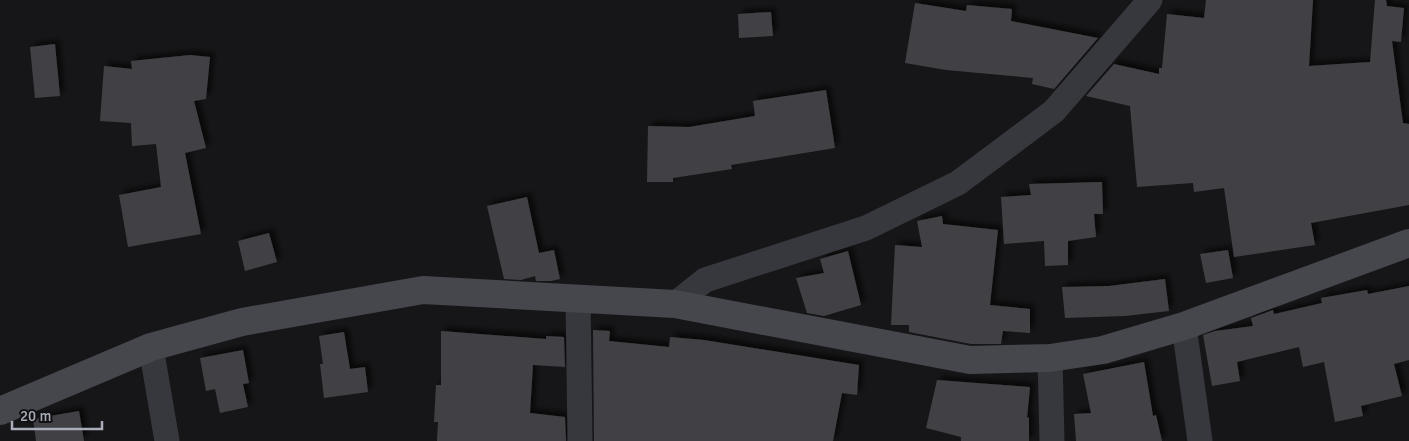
<svg xmlns="http://www.w3.org/2000/svg" width="1409" height="441" font-family="Signika,sans-serif">
  <style>
    .building { fill: #404145; filter: url(#shadow) }
    .lines { fill: none; stroke-linecap: round; stroke-linejoin: round }
    .street { stroke: #37383d; stroke-width: 25 }
    .secondary { stroke: #45474d; stroke-width: 28 }
  </style>
  <defs>
    <filter id="shadow"><feDropShadow dx="4.5" dy="-4.5" stdDeviation="2.5" flood-color="#0009"/></filter>
  </defs>
  <rect width="100%" height="100%" fill="#161618"/>
  <path class="building" d="M1206,0H1313L1309,66L1370,62L1375,0H1386L1387,6L1404,8L1401,42L1392,41L1403,123L1409,124V205L1311,223L1315,245L1234,257L1224,188L1194,192L1193,183L1137,187L1130,106L1086,96L1114,64L1159,74V68H1162L1167,14L1204,18Z
    M915,3L966,11L967,5L1012,9L1011,21L1098,38L1054,89L1032,84L1033,78L946,70L905,63Z
    M771,12L773,36L739,38L738,14Z
    M55,44L60,96L35,98L30,47Z
    M190,55L210,57L206,99L194,101L206,148L185,153L201,234L128,247L119,195L161,187L156,144L132,146L131,123L100,121L104,66L132,69L131,61Z
    M826,90L835,148L731,165L732,169L673,178V182H647L648,126L689,127L755,116L753,101Z
    M1102,182L1103,214H1094L1096,237L1068,241V265L1045,266L1044,241L1004,244L1001,197L1031,195L1029,184Z
    M527,197L539,253L554,250L560,279L551,281H536L535,276L521,280L504,279L487,206Z
    M942,216L943,224L998,230L990,305L1030,309V333L1003,331L1001,344H971L909,332V325H891L895,245L922,247L917,221Z
    M269,233L277,262L245,271L238,241Z
    M1228,250L1233,278L1206,283L1200,254Z
    M848,251L861,305L824,316L807,313L796,278L824,273L820,259Z
    M1165,279L1169,311L1125,316L1065,318L1062,287L1109,286Z
    M1409,286V360L1394,364L1402,396L1361,406L1363,416L1335,422L1324,362L1303,367L1299,347L1237,362L1240,381L1212,386L1203,335L1215,331L1253,326L1251,318L1273,310L1274,314L1322,303L1321,298L1367,290L1368,294Z
    M593,330L610,331L609,341L669,347L670,337L704,340L859,365L857,395L842,393L833,441H594Z
    M441,331L546,339V336L564,337L565,367L533,365L530,413L565,417L566,441H437L438,422H434L436,385H441Z
    M344,332L350,369L365,367L368,392L324,398L320,364H323L319,336Z
    M243,350L249,383L243,384L248,407L220,413L215,389L206,391L200,358Z
    M1144,362L1153,416L1156,415L1162,441H1076L1074,414L1091,413L1083,374Z
    M937,380L1030,387L1027,418L1029,417V441H961V437L926,428Z
    M79,411L84,441H36L33,419Z"/>
  <g class="lines">
    <path class="street" d="M578,299L580,441
      M675,304L705,280L866,228L958,183L1054,111L1150,0
      M1184,326L1200,441
      M151,347L167,441
      M1050,358L1052,441"/>
    <path class="secondary" d="M0,411L151,347L242,322L423,290L675,304L970,360L1050,358L1103,350L1184,326L1409,243"/>
  </g>
  <path d="M12 421v8h90v-8" fill="none" stroke="#a8adb8" stroke-width="2.5"/>
  <text x="20" y="421" font-size="15" fill="#a8adb8" stroke="#111113" stroke-width="4" paint-order="stroke">20 m</text>
</svg>
